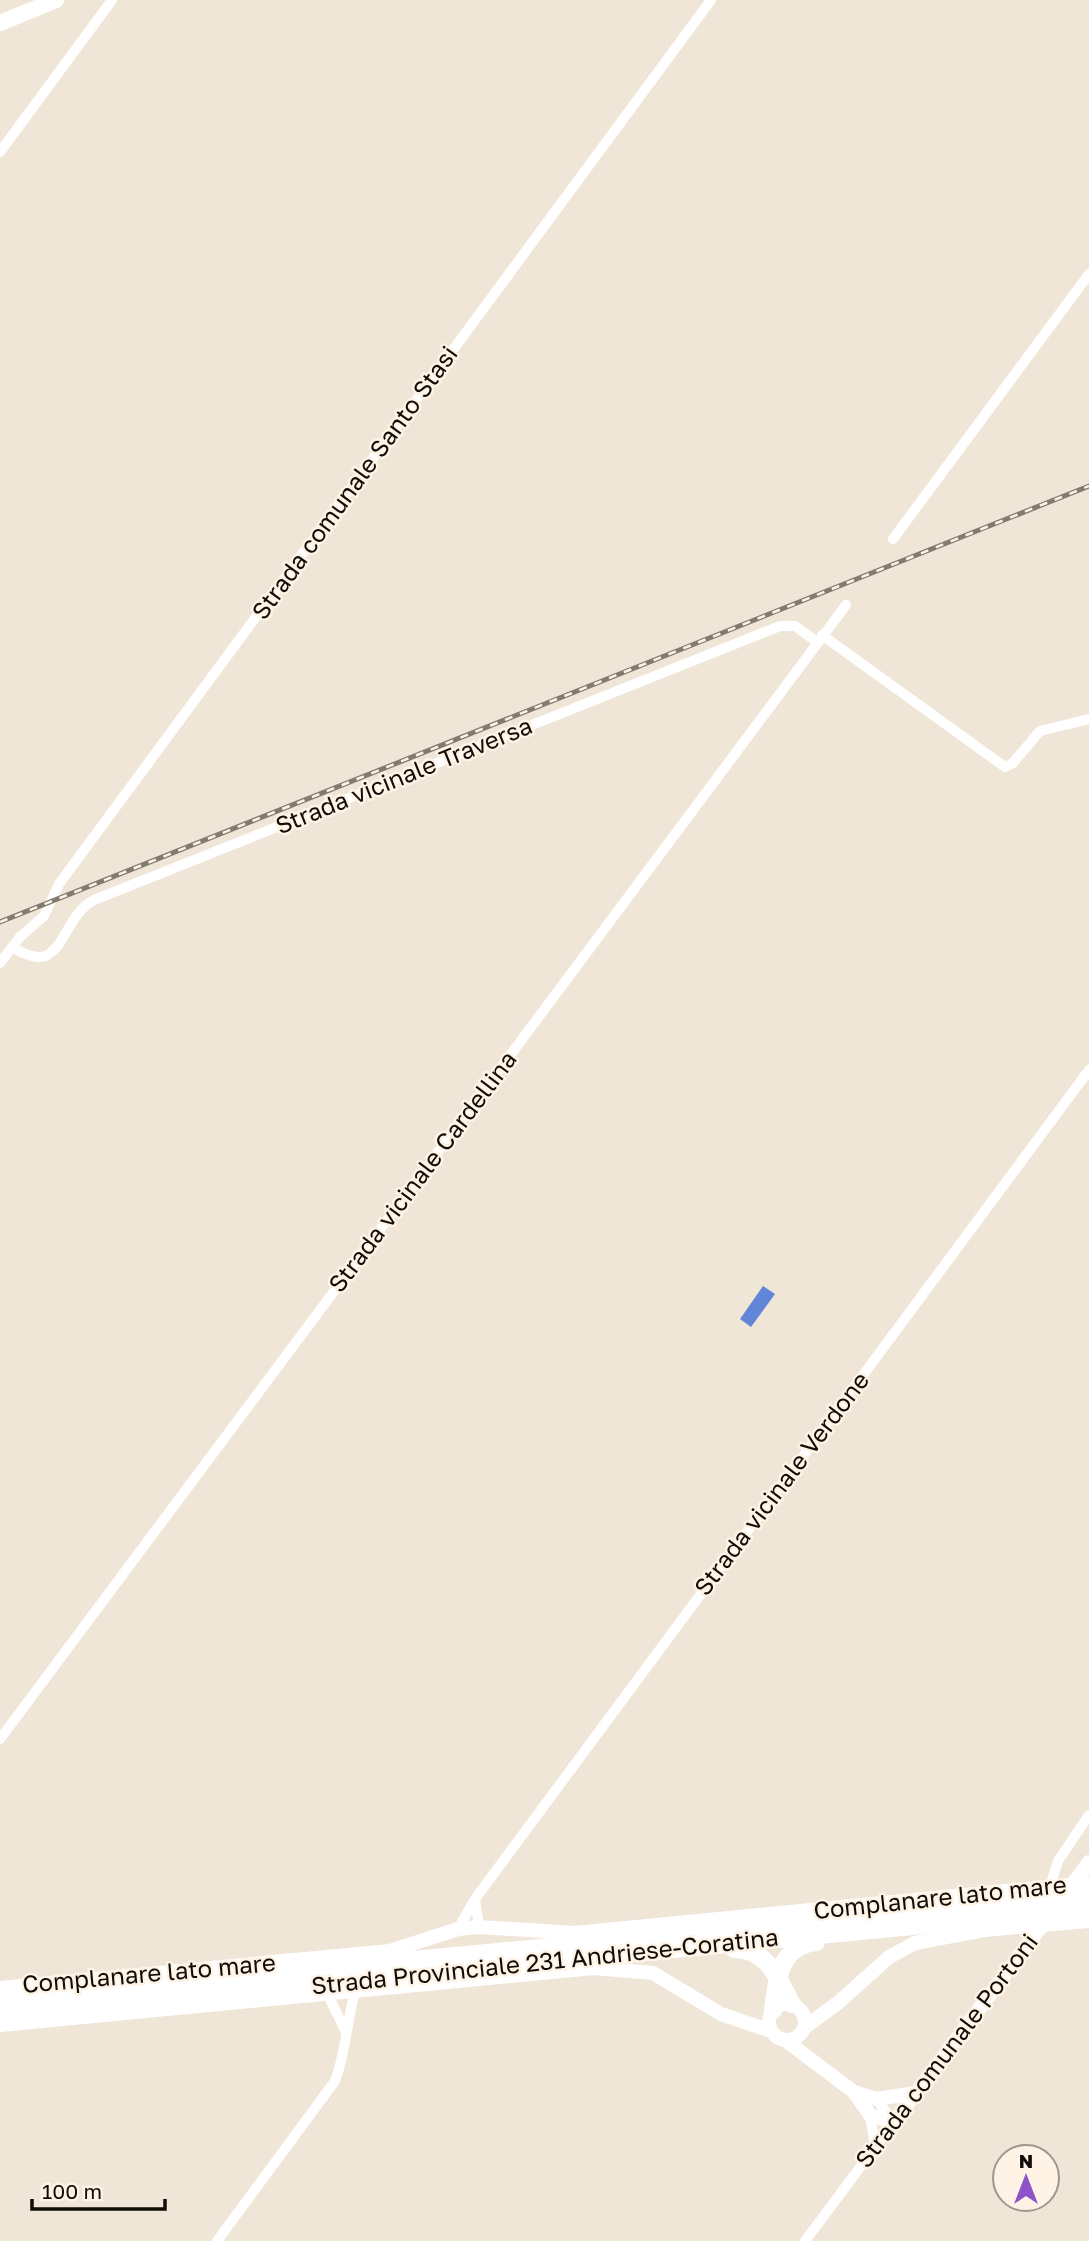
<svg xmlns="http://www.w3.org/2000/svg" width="1089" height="2241" font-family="'Golos Text',sans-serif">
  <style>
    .water { fill: #6186d8 }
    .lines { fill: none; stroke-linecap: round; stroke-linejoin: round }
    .street { stroke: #fff; stroke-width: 10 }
    .secondary { stroke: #fff; stroke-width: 14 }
    .primary { stroke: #fff; stroke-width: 16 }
    .highway { stroke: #fff; stroke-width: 18 }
    .rail-casing { stroke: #827b70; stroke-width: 5 }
    .rail { stroke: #fef3e4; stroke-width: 2.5; stroke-dasharray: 8; stroke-linecap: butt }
    .labels { text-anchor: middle; stroke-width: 5; stroke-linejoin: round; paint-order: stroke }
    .street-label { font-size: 24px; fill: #100c07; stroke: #fef3e4 }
  </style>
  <rect width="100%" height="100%" fill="#f0e6d7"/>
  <path class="water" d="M763,1286L775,1294L751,1327L740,1319Z"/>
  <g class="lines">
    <path class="street" d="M0,152L112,0
      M893,539L1089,274
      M822,635L1005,767L1013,763L1040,731L1089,719
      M12,947C65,981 58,919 94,900L780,626H795L817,642
      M0,963L20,937L44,916L59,884L711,0
      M0,1739L846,605
      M1050,1886L1058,1861L1089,1815
      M475,1899L479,1927
      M458,1929L475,1899L1089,1070
      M327,1993L345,2030
      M870,2115L875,2146
      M217,2241L335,2081C346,2052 347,2021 355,1991
      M805,2241L894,2122L876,2099"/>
    <path class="secondary" d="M1069,1889L1089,1862
      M0,1988L390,1951L458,1929L479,1927L575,1933L1089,1883
      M769 2022a18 18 0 1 1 36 0a18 18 0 1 1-36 0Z
      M0,2025L594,1968L653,1973L721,2014L771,2031
      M805,2027L839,2002L889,1957L915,1943L984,1930L1089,1921
      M785,2040L854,2092L876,2099L916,2093
      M854,2092L870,2115L894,2122L1055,1908"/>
    <path class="primary" d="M0,23L56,0"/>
    <path class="highway" d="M734,1949C768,1949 778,1979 792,2004
      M0,1999L1089,1896
      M773,2010C777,1980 779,1946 816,1942
      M0,2014L1089,1909"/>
    <g class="rail-casing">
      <path id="rail" d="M0,922L1089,486"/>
    </g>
    <use href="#rail" class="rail"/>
  </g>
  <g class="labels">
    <g class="street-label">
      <text transform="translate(355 483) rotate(-54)" y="8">Strada comunale Santo Stasi</text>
      <text transform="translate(404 776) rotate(-22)" y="8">Strada vicinale Traversa</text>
      <text transform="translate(423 1172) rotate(-53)" y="8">Strada vicinale Cardellina</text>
      <text transform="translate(782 1484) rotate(-53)" y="8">Strada vicinale Verdone</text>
      <text transform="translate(940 1898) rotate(-6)" y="8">Complanare lato mare</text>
      <text transform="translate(545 1962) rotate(-6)" y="8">Strada Provinciale 231 Andriese-Coratina</text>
      <text transform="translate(149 1974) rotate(-5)" y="8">Complanare lato mare</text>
      <text transform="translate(947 2051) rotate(-53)" y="8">Strada comunale Portoni</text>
    </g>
  </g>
  <g transform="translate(1026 2178)"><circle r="33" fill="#fef3e4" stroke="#9f978c" stroke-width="2"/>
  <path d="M0-5L12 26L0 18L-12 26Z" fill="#8e53ca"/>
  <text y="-10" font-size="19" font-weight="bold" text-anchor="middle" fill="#100c07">N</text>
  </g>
  <path d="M32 2199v10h133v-10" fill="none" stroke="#100c07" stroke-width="3.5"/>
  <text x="42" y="2199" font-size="21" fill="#100c07" stroke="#fef3e4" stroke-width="5" paint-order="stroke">100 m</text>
</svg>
